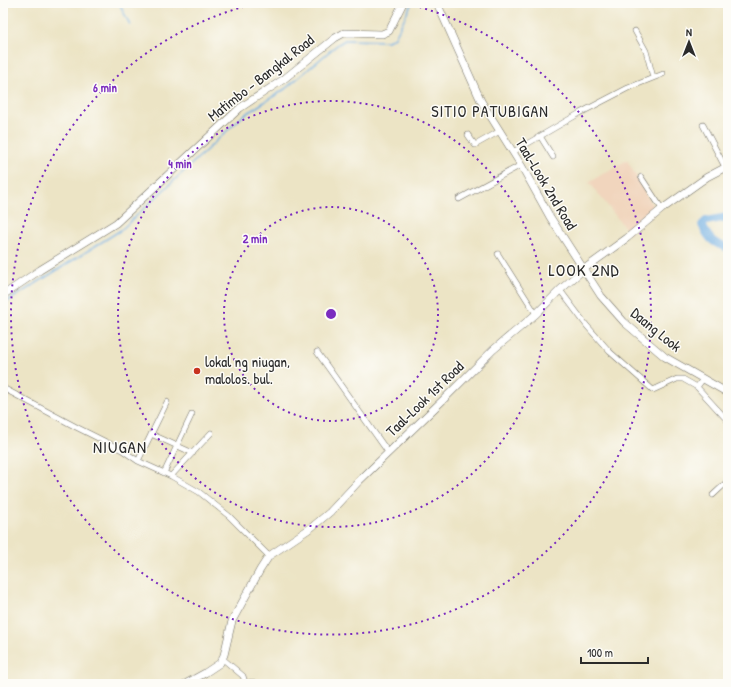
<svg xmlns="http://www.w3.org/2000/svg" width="731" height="687" font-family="'Patrick Hand',sans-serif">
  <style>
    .built { fill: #f1d5bd }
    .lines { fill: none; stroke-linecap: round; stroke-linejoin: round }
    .stream { stroke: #6fade1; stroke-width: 1.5 }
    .river { stroke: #6fade1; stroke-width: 8 }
    .street-casing { stroke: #6f6c61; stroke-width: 6 }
    .secondary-casing { stroke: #6f6c61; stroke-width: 8 }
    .street { stroke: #fff; stroke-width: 5 }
    .secondary { stroke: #fff; stroke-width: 7 }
    .ring { fill: none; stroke: #7b2cbf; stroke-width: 2; stroke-dasharray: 2 4 }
    .poi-dot { fill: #c8321e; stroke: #fdfcf7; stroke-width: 1.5 }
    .labels { text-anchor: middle; stroke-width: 3; stroke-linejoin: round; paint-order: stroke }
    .street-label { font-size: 15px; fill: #2b2b2b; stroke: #fdfcf7 }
    .poi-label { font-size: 15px; fill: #2b2b2b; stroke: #fdfcf7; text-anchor: start }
    .neighbourhood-label { font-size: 16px; letter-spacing: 1px; fill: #2b2b2b; stroke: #fdfcf7 }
    .quarter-label { font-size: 17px; letter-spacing: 1px; fill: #2b2b2b; stroke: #fdfcf7 }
    .centre { fill: #7b2cbf; stroke: #fdfcf7; stroke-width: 2 }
    .ring-label { font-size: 12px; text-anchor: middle; font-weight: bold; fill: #7b2cbf; stroke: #fdfcf7; stroke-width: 3; stroke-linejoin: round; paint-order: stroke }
  </style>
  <rect width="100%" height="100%" fill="#fdfcf7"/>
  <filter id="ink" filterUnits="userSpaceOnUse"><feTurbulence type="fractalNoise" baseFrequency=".025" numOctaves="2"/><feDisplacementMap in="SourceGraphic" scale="8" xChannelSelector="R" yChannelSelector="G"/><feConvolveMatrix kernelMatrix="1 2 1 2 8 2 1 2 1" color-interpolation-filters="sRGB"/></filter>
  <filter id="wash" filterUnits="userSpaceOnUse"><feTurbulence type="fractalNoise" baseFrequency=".012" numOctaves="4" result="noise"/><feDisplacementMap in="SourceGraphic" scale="16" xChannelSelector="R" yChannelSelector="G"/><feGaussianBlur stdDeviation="0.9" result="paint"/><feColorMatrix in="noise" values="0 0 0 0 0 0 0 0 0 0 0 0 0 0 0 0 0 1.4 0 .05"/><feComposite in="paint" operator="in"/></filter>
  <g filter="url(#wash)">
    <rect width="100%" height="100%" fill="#ece4c5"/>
    <path class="built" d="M627,160L656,212L629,233L589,182Z"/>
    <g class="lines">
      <path class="stream" d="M119,3L130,25
        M8,301L121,230L244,115L285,89L337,45L345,40L388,41L395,37L412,3"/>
      <path class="river" d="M728,217L706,221L702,225C709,239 712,243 728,248"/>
    </g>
  </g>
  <g filter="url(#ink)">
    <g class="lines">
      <g class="street-casing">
        <path id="street" d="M635,31L646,51L653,77
          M703,125L725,167
          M468,135L475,145L500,131
          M540,136L553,157
          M513,152L580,113L628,88L663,74
          M641,177L662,209
          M459,199L521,165
          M498,254L536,314
          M560,290L587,326L610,352L653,390L677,379H683L697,387
          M317,352L388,452
          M703,379L697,387L728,421
          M3,388L78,428L122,450L138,461L171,476L199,492L229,516L269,556
          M151,434L193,453
          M138,461L167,402
          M164,473L192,414
          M171,476L211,433
          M713,495L728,481
          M223,659L243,676L245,682L248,683L253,682L255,684
          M195,678L200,684"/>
      </g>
      <g class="secondary-casing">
        <path id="secondary" d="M437,3L481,101L521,165L550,217L601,296L624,322L665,357L728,393
          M3,295L40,270L116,223L240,108L284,79L335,38L344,33L382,34L389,31L403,3
          M185,684L205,673L220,663L224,655L232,621L260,570L269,556L312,527L330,512L359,481L444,399L493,350L536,314L560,290L584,269L627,238L662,209L707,177L728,166"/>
      </g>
      <use href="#street" class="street"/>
      <use href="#secondary" class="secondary"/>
    </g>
  </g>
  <g class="ring">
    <circle cx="331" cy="314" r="107"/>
    <circle cx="331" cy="314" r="213"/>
    <path d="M408 4A320 320 0 1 1 254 4"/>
  </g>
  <circle class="poi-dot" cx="197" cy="371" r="4"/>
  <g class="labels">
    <g class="street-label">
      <text transform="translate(261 78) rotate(-38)" y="5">Matimbo - Bangkal Road</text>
      <text transform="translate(546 184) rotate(59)" y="5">Taal-Look 2nd Road</text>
      <text transform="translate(656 330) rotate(39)" y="5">Daang Look</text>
      <text transform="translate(425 399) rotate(-44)" y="5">Taal-Look 1st Road</text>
    </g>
    <g class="poi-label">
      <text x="205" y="367">lokal ng niugan,<tspan x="205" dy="17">malolos. bul.</tspan></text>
    </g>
    <g class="neighbourhood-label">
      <text x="490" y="117">SITIO PATUBIGAN</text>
    </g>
    <g class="quarter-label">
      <text x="584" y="276">LOOK 2ND</text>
      <text x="120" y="453">NIUGAN</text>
    </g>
  </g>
  <circle cx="331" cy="314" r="6" class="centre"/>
  <g class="ring-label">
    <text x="105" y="92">6 min</text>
    <text x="180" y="168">4 min</text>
    <text x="255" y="243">2 min</text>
  </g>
  <rect width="731" height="687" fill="none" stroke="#fdfcf7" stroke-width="16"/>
  <g transform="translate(689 42)" stroke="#fdfcf7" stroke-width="3" paint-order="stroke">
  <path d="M0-3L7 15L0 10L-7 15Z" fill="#2b2b2b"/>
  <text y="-6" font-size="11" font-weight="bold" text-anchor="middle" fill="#2b2b2b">N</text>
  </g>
  <path d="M581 657v6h67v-6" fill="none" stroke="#2b2b2b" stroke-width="2"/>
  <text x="587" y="657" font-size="12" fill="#2b2b2b" stroke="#fdfcf7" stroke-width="3" paint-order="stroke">100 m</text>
</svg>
